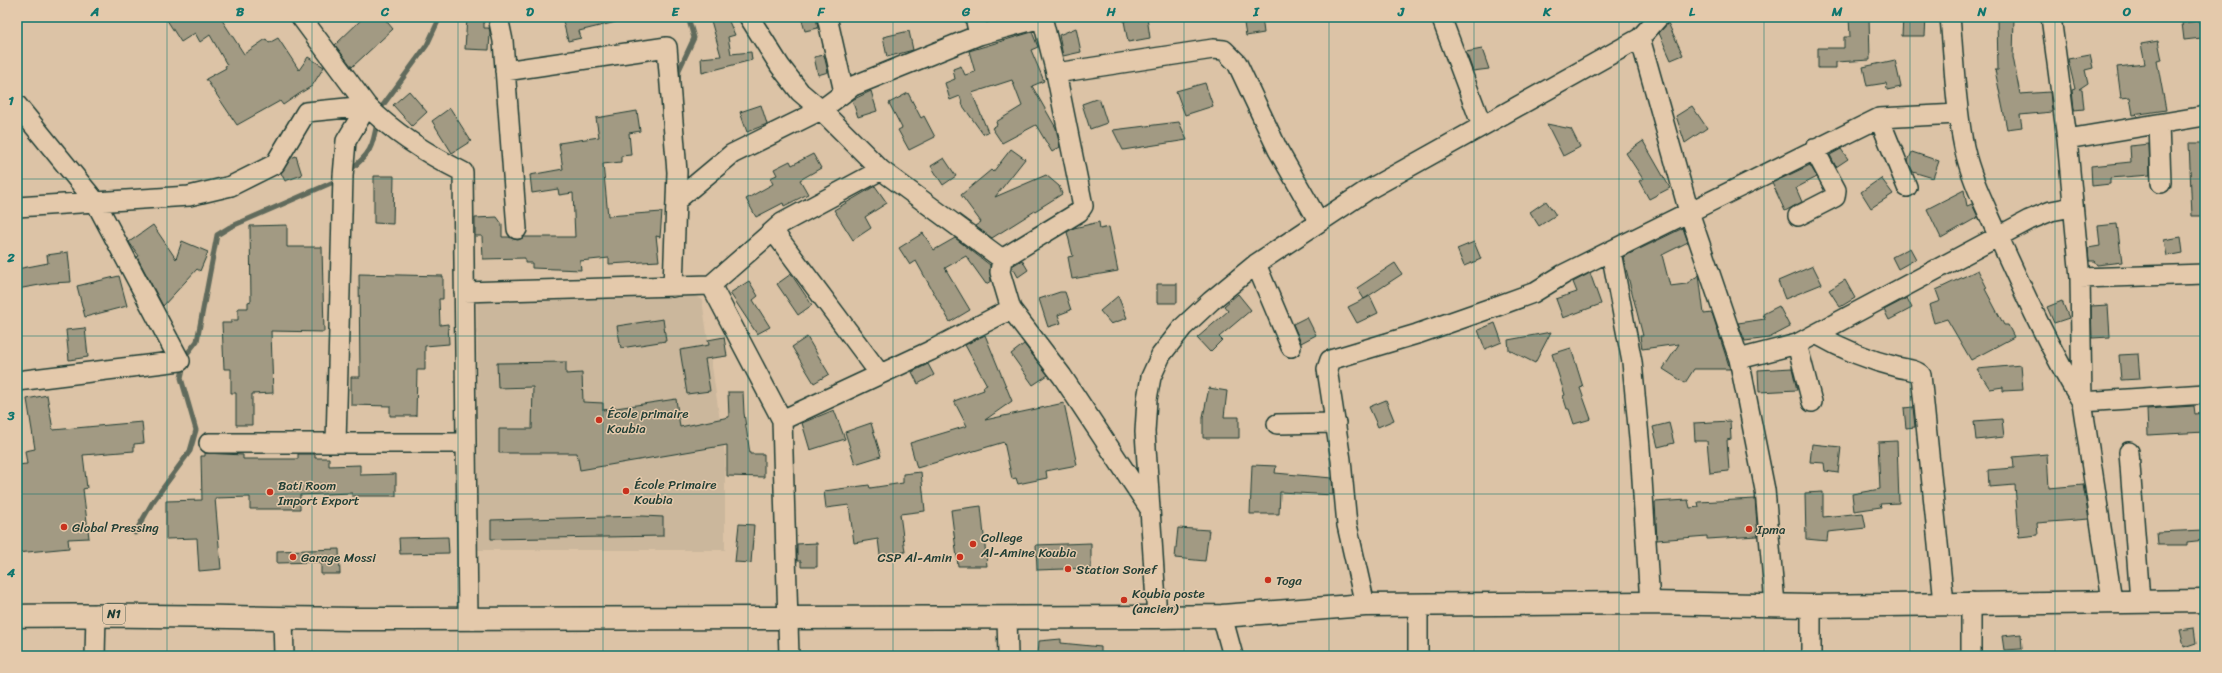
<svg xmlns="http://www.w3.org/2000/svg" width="2222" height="673" font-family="Sriracha,sans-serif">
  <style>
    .built { fill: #cbb79c }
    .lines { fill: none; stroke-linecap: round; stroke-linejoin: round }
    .stream { stroke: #606b5b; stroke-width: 5 }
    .building { fill: #a29a83; stroke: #1f3d34 }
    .minor-casing { stroke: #1f3d34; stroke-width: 22 }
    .major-casing { stroke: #1f3d34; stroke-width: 25 }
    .minor { stroke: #e4c9ab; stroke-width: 19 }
    .major { stroke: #e4c9ab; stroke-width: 22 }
    .grid { fill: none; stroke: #0f766e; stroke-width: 1; stroke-opacity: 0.55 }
    .poi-dot { fill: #c8321e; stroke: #e4c9ab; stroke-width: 1.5 }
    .labels { text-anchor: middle; stroke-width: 3; stroke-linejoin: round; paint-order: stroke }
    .shield { fill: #e4c9ab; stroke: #5a6758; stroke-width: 1 }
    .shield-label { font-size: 12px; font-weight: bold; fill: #1f3d34 }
    .poi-label { font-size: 13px; fill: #1f3d34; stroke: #e4c9ab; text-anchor: start }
    .neatline { fill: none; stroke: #0f766e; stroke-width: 1.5 }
    .grid-label { font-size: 13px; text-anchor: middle; font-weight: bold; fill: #0f766e }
  </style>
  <rect width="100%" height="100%" fill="#dcc3a6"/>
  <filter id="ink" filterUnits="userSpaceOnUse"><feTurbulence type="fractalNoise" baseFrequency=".025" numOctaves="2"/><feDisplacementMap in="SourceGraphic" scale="8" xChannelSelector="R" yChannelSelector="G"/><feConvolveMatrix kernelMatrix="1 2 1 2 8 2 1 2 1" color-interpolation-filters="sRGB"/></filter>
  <g filter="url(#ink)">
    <path class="built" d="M691,294L702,300L725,454V550H478L477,302Z"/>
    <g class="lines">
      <path class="stream" d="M678,80L679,70L694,38L688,17
        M378,112L427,45L440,17
        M349,171C370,154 373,148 377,121
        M135,533L152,503L190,451L196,430L181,378L186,355L197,341L217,235L230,227L338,180"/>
    </g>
    <path class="building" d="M165,17H220L244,54L266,39L269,43L278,38L299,70L308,57L324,67L312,86L299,94L283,105L280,101L237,125L206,79L226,68L225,66L227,65L210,35L200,42L195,33L181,42Z
      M364,17H383L393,29L352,67L335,45Z
      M467,17H484V28H489L490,32L489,50L465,49Z
      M577,17H616V22L579,31L581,38L568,41L563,21Z
      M710,17H727L735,35L728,37L731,54L751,52L752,60L702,73L701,58L721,56Z
      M801,17H816L818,28L805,31Z
      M1147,17L1150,38L1128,42L1124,21Z
      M1243,17H1262L1264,33L1246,36Z
      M1849,17H1869L1870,60L1836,62V68H1818V48H1844V37H1850Z
      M1903,17H1926L1925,36H1902Z
      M1997,17H2014L2013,57L2020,94L2050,92L2052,112L2020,115L2022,127L2007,129L1995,70H1998Z
      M2199,21L2202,38L2184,40L2182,23Z
      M1668,23L1683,55L1671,60L1659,33Z
      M1076,28L1081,52L1063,56L1059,35Z
      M909,31L913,50L887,57L883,37Z
      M1032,32L1038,47L1031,50L1044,81L1032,86L1056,128L1060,147L1052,152L1036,125L1002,143L992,128L997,125L996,122L1022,106L1012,80L972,93L988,132L983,134L963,106L960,96L950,100L945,83L955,79L953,69L961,66L965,75L975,72L969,51Z
      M2158,41L2162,60L2157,61L2166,110L2133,115L2130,97L2121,98L2117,67L2145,64L2141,44Z
      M1482,49L1489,69L1473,71L1466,52Z
      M824,55L828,72L818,75L814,57Z
      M2090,55L2093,68L2085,70L2088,83L2079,89H2082L2084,109L2074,110L2072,90L2075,89L2068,59Z
      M1895,60L1901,87L1887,90L1886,83L1867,86L1863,67Z
      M1205,83L1213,106L1185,115L1176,91Z
      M409,91L427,112L412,126L393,105Z
      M871,91L877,111L858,117L852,100Z
      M908,93L921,118L924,116L935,137L909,150L898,130L902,128L889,103Z
      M1099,98L1107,123L1090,129L1082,104Z
      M761,105L767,124L747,132L740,112Z
      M1692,106L1707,128L1685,143L1676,116Z
      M450,108L471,141L452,153L432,121Z
      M637,111L640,131L629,133L631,155L621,156V162L603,164L608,216L662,212L660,237L656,236L659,261L609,264V258L580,261L581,270L532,268V263H525V258L483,259L482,236H475V218L497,217L502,224V237H509L513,239L518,240L524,237H575L573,193L559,195L558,189L532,193L530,175L563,169L559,143L599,137L596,118Z
      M1179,122L1187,140L1123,150L1113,130Z
      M1547,124L1571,129L1580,147L1563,156Z
      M1643,141L1670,188L1649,199L1639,181L1643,179L1626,153Z
      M2189,143H2205V216H2192Z
      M2149,144L2150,175L2110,178V184L2092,186L2091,166L2131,162L2130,146Z
      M1011,149L1025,159L995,197L1046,175L1059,186L1062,194L992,238L975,226L981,222L961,195L991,170L993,172Z
      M1841,149L1848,159L1836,167L1830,155Z
      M1912,152L1939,161L1933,178L1913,172L1908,161Z
      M813,154L821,168L800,180L808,194L784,206L783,203L756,217L746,199L773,184L770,178L777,175L774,169L790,161L792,165Z
      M296,156L302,175L285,181L281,173L291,158Z
      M944,158L956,176L943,185L931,166Z
      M1810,165L1817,177L1796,188L1802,202L1785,211L1772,183Z
      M374,176H394L393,224L374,223Z
      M1881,178L1893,194L1871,208L1861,192Z
      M875,186L887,203L865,217L871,228L853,240L834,210Z
      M1964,190L1967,206L1972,204L1978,217L1941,238L1927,209Z
      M1546,201L1556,215L1539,226L1530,212Z
      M1099,222L1100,229L1109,227L1118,271L1072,279L1068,257L1073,256L1067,232L1074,228Z
      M2117,224L2122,262L2097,265L2094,261H2089L2088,248L2100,246L2098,226Z
      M153,225L176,259L182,241L208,252L200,271L197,269L163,306L137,257L139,256L129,242Z
      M287,225V247H322L324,332L271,331L273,393L252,394V425H236V393H231V369H224L222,323H231V320H238V308H248V302L251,301L250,226Z
      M1683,228L1688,242L1662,255L1670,286L1686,284L1699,275L1704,314L1712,313L1730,369H1694L1685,383L1663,369L1679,344L1642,349L1640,336H1643L1623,257Z
      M923,233L934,250L955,238L990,265L991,281L986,284L966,256L945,268L970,310L950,322L916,261L910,265L899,248Z
      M2181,237L2183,253L2167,256L2164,240Z
      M1474,242L1481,259L1464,266L1457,249Z
      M1910,248L1916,259L1898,269L1892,257Z
      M68,252L71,282L51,283L17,289V269L48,263L47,255Z
      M1022,260L1028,270L1018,277L1012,266Z
      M1395,263L1402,274L1364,299L1357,288Z
      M1813,266L1822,284L1785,299L1778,281Z
      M1978,270L1987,288L1985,289L2004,325H2008L2014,337L1971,360L1947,319L1934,323L1929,305L1940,301L1936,290Z
      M1590,273L1601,304L1563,318L1556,299L1577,292L1573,282Z
      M359,274L443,276V299H439L440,325L448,324L449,344L425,346V370H417L416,416H390V406L351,405V377H360Z
      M791,274L812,305L798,315L777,284Z
      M119,276L127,306L85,317L77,286Z
      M1845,280L1855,298L1840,307L1829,290Z
      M749,281L758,296L753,300L770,327L757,334L730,293Z
      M1157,284H1177V303H1157Z
      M1060,292H1065L1071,310L1058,315L1061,323L1048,327L1039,299Z
      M1238,294L1251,310L1219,337L1222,340L1210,352L1197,338L1228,311L1224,306Z
      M1118,296L1127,318L1111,324L1100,311Z
      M1370,296L1378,313L1357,323L1348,307Z
      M1907,298L1912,308L1889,320L1884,310Z
      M2062,301L2069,318L2054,323L2047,307Z
      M2108,305L2110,337L2092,338L2091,306Z
      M1779,306L1790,327L1769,338L1745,341L1738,323L1765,319L1763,314Z
      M1307,317L1316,335L1301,343L1293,324Z
      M663,319L666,341L621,348L617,326Z
      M1495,323L1502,342L1485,349L1478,330Z
      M85,328L88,357L69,360L66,330Z
      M1551,332L1535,363L1509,350L1508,340Z
      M985,335L1012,401L985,420L1064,403L1077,465L1046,471L1047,478L1018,484L1016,478L1012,479L1004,442L917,468L910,443L967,426L954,401L984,390L983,387L987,385L965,345Z
      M724,337L727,356L705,359L710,391L687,394L680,350L709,345L708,340Z
      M807,337L829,374L814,383L792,347Z
      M1024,344L1048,375L1033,385L1011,354Z
      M1571,348L1583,387L1580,388L1591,419L1574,424L1569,409H1567L1563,396L1565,395L1552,354Z
      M2138,354L2140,379L2121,380L2119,355Z
      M566,362V374L582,373L583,402L603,403V410L676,399L680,427L729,417L728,392H743L744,413L750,454H764V477L727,476V445L580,470L577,453H499V429H532L533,387L498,388L497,363Z
      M928,364L934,375L918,384L912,372Z
      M2021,365L2023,390L2003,391V387L1990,389L1977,369Z
      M1792,368L1797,390L1759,392L1758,370Z
      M1209,388L1227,391L1224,417H1239V438H1203V417Z
      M47,395L53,430L142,422L144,443L134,444V451L83,455L87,488L83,489L89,538L68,539L69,548L17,553V465L27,464L25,451L35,449L27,399Z
      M1386,400L1394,420L1378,427L1369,407Z
      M2194,406L2195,414L2205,413V432L2148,435L2147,409Z
      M1913,407L1915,427L1906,428L1904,408Z
      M834,410L845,439L810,450L802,423Z
      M2002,419L2004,437L1976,440L1974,421Z
      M1730,421L1731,439L1727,440L1729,471L1710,473L1707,441H1695L1694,423Z
      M871,423L881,456L855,464L845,432Z
      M1669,423L1674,443L1658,447L1653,427Z
      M1897,441L1899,503L1880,504L1881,507L1854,511L1852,494L1880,489L1878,442Z
      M1812,444L1841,447L1838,473L1825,471L1824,463L1810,462Z
      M205,453L243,455V459H298V454H315V458H329V466L360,465V475L396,474V496H352V493L300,495V509H250V497L215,498L221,569L199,571L197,538L166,539V501L202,500L201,456H205Z
      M2047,454L2049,488L2083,485L2089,519L2037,523L2038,535L2019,537L2015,485L1989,487L1988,470L2014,468L2013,457Z
      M1252,465L1276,466L1275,473L1332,478L1333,495L1280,492L1279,514H1250Z
      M921,472L925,511L900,514L905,552L880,555L878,539L854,543L849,505L826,508L824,491L869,485L870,488L903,483V474Z
      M1823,492V517L1863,513L1866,528L1828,532L1827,541L1806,539L1805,493Z
      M1755,499L1758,536L1707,539V536L1657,540L1655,502L1688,500L1690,508L1699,507L1698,502Z
      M981,506L987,566H958L951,510Z
      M643,516L663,517V536L491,539V520Z
      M739,524L754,525L751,563L735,562Z
      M1178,528L1209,530L1205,561L1175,558Z
      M2205,530V540L2187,542V545H2158L2157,532Z
      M448,537L449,553L400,554L399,538Z
      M817,543V567H801V561H797V544Z
      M1091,543V568L1037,570L1036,545Z
      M339,549L340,574H321V562L277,563V551Z
      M2194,628L2196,643L2184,647L2180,630Z
      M2021,634L2022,649L2004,650L2002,636Z
      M1061,639V643L1101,647V656H1038L1039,641Z"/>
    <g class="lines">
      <g class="minor-casing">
        <path id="minor" d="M301,17L367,106C395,134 427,154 463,172L468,619
          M498,17L503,41L517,229
          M749,17L780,66L800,92L821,110L881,170L1002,259L1000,272L1011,309L1062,376L1150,509
          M827,17L844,92
          M975,17L979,35
          M1441,17L1482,126
          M1950,17C1954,60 1955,104 1964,147C1971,180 1987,209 2000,240C2025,295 2050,350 2082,402L2205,394
          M2051,17L2067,139L2080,278L2082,402L2112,600
          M1640,38L1689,212L1739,359L1765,490L1775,604
          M505,71L667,47L677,172L673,287
          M1056,73L1213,49L1224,50L1237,63L1278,150L1319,222
          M17,105L95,201L180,361L17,381
          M1879,118L1907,187
          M2159,124L2161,183
          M2067,139L2205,116
          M677,200L732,154L821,110L853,86L979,35L1041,18
          M17,207L189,196L231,186L275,164L306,112L367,106
          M1798,216L1835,197L1836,190L1814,149
          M774,232L880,374
          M1611,252L1632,362L1640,448L1650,603
          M1002,259L1079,212L1083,206L1056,73L1042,17
          M1256,264L1291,347
          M2080,278L2205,274
          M711,285L782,420L789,656
          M464,292L711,285L782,223L881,170
          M1816,334C1842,349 1868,360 1897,367C1905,369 1915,369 1921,375L1944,603
          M1797,344L1812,402
          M1739,359L1797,344L2029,220L2051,211L2072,207
          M782,420L930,351L1011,309
          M1277,424L1336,423
          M209,443H466
          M336,443L343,176L346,141L367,106
          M2129,452L2140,601
          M1971,602V656
          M1365,605L1347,525L1341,460L1327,369L1330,360L1417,334L1500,305L1533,293L1564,274L1879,118L1958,114
          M1418,605V656
          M1222,616L1233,656
          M1007,617L1008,656
          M1157,617L1145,432L1147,399L1151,377L1161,355L1183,327L1211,301L1256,264L1366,191L1640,38L1659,17
          M283,619L284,656
          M95,656L96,614
          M1811,656V606"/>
      </g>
      <g class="major-casing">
        <path id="major" d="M17,616C145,614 273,619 401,619C653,619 905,617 1157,617L1222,616L1365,605L1650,603L1811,606L2205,601"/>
      </g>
      <use href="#minor" class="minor"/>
      <use href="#major" class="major"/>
    </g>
  </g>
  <path class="grid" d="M167,17V656M312,17V656M458,17V656M603,17V656M748,17V656M893,17V656M1038,17V656M1184,17V656M1329,17V656M1474,17V656M1619,17V656M1764,17V656M1910,17V656M2055,17V656M17,179H2205M17,336H2205M17,494H2205"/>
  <g class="poi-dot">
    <circle cx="599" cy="420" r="4"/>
    <circle cx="626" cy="491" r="4"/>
    <circle cx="270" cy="492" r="4"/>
    <circle cx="64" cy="527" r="4"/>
    <circle cx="1749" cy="529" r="4"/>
    <circle cx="973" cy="544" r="4"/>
    <circle cx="293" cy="557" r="4"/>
    <circle cx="960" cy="557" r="4"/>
    <circle cx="1068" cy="569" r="4"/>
    <circle cx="1268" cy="580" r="4"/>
    <circle cx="1124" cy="600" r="4"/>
  </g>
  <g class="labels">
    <rect class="shield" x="103" y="604" width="22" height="20" rx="3"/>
    <g class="shield-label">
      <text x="114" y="618">N1</text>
    </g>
    <g class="poi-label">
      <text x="607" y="418">École primaire<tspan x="607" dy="15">Koubia</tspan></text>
      <text x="634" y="489">École Primaire<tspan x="634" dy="15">Koubia</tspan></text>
      <text x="278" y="490">Bati Room<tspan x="278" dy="15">Import Export</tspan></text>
      <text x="72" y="532">Global Pressing</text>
      <text x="1757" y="534">Ipma</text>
      <text x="981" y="542">College<tspan x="981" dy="15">Al-Amine Koubia</tspan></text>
      <text x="301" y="562">Garage Mossi</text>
      <text x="952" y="562" text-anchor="end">CSP Al-Amin</text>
      <text x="1076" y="574">Station Sonef</text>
      <text x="1276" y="585">Toga</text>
      <text x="1132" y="598">Koubia poste<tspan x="1132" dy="15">(ancien)</tspan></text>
    </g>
  </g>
  <rect width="2222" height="673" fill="none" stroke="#e4c9ab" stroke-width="44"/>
  <rect x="22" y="22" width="2178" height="629" class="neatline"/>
  <g class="grid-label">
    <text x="95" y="16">A</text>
    <text x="240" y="16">B</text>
    <text x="385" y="16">C</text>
    <text x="530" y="16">D</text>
    <text x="675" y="16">E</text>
    <text x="821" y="16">F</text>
    <text x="966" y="16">G</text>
    <text x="1111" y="16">H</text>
    <text x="1256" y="16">I</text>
    <text x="1401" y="16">J</text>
    <text x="1547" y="16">K</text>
    <text x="1692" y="16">L</text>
    <text x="1837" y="16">M</text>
    <text x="1982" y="16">N</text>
    <text x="2127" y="16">O</text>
    <text x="11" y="105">1</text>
    <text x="11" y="262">2</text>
    <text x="11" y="420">3</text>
    <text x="11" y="577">4</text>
  </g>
</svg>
